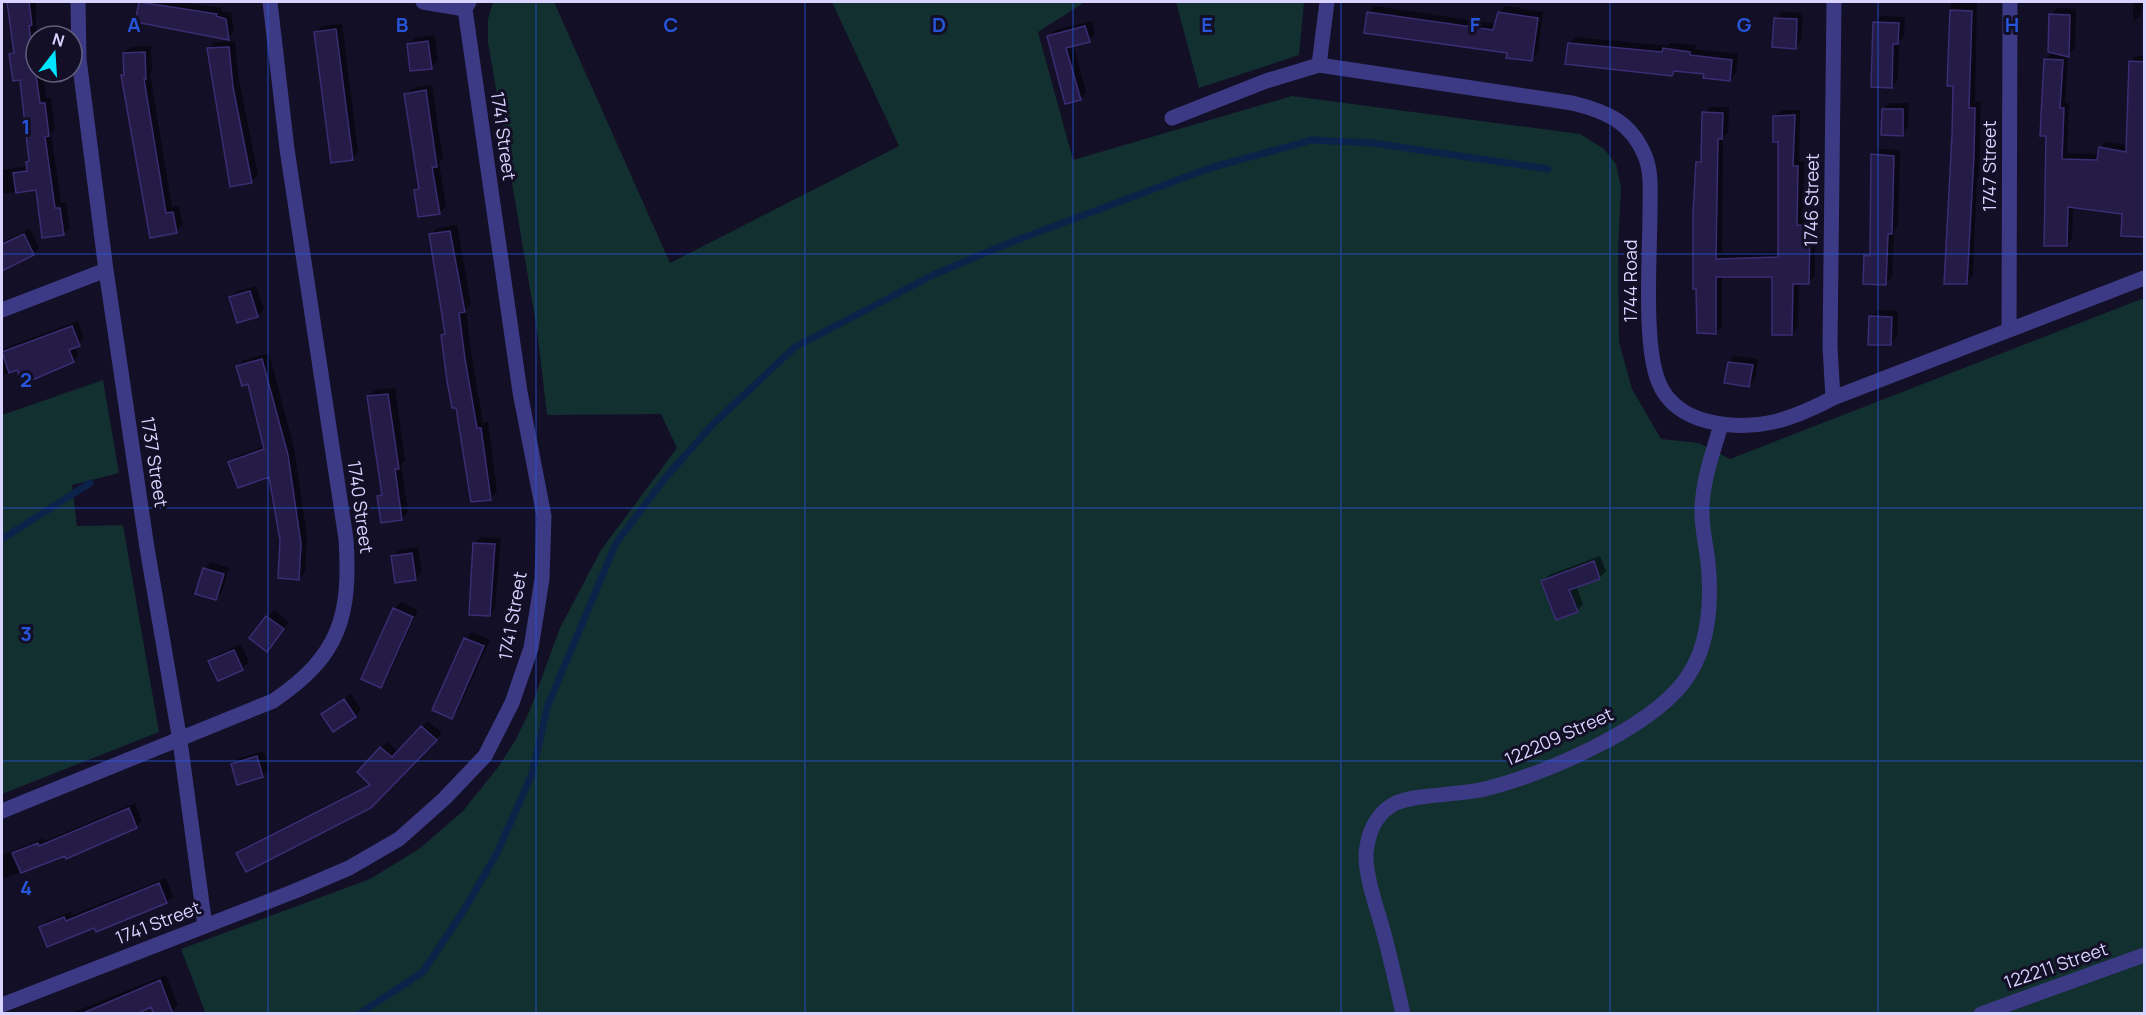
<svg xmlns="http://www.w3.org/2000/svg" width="2146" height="1015" font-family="Manrope,sans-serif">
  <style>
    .green { fill: #12302f }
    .shadow { fill: #0007 }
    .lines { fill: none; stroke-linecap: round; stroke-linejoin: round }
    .stream { stroke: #0c2248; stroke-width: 7 }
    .building { fill: #241b47; stroke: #3b2d73; stroke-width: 1.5 }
    .minor { stroke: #3d3a85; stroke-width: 15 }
    .grid { fill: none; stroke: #2655da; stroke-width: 1.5; stroke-opacity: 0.55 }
    .labels { text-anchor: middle; stroke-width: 6; stroke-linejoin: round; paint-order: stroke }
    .street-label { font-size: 18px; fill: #d9d4ff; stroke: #130f26 }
    .grid-label { font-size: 20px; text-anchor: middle; font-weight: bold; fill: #2655da; stroke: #130f26; stroke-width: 6; stroke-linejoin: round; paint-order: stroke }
  </style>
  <rect width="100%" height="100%" fill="#130f26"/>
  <path class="green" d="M493,2H554L670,263L899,146L832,2H1085L1038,32L1073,160L1292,96L1580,134L1604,149L1616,164L1621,187L1618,250L1619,342L1632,389L1661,439L1699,443L1730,459L2144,298V1013L206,1014L181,949L370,879L419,849L463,811L499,766L516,739L530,710L560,628L601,550L677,448L661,414L547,415L537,330L488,42V19Z
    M1176,2H1304L1299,55L1199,88Z
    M103,380L119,473L72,485L77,526L123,525L159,732L2,794V415Z"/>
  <path class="shadow" d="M9,2H36V72H43L46,98H51L55,129L51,133L61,203L66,202L70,228L63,234L37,188L2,194V170L28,166L31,159L21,78L11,54L15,50Z
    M140,2H180L222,8L221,11L231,13L234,32L228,38L137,21Z
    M1951,2H1977L1975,102H1981L1979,176L1977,179L1973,276L1966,283L1954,85H1948Z
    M2133,2H2144L2140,16L2133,22Z
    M1375,6L1497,24L1500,12L1506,6L1543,12L1538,53L1532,59L1369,12Z
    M2057,8L2076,9L2075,48L2068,55L2065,103H2069L2067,153L2099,154L2100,148L2106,142L2127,145L2130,62L2136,56H2144L2143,235L2123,212L2073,206L2072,239L2066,245L2048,135L2045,59L2053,52L2050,15Z
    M1782,12L1803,13L1801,41L1795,47L1776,18Z
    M1881,16L1905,17L1904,36L1899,41L1898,80L1891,87L1874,23Z
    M1092,21L1095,34L1089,40L1073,44L1086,92L1080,99L1048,37L1055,30Z
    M342,24L358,152L352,159L316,32L322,26Z
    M435,35L438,61L431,67L409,44L415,38Z
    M1576,37L1667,46L1671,43L1696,45L1695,49L1738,54L1736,73L1729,80L1706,73L1676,69L1671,74L1569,44Z
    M235,41L239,80L258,175L251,181L209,48L215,42Z
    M151,46L152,71L150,74L172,207L179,206L183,225L176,231L151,236L123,75L125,73L124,53L131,47Z
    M432,85L443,159L439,163L446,206L440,212L416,190L420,186L406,94L413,88Z
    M1890,103H1909L1908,128L1902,134L1883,109Z
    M1710,107H1729L1728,132L1723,136L1722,253L1779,252L1780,140L1775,116L1781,110H1800L1799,161H1804L1803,219L1815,220V276L1808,282H1799L1798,327L1792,334L1773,276H1722V326L1716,332L1697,163L1702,157L1704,113Z
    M1879,149L1900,150L1898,226L1894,231L1892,277L1885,283L1866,256L1872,250V155Z
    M457,225L471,304L466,309L471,352L483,423L488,422L497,492L491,498L458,406L442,335L446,332L430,235L437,228Z
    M30,229L39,248L33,254L2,269V242Z
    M256,286L264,309L257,316L231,297L238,291Z
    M1877,310L1898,311L1897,337L1890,344L1871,317Z
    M78,321L84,339L74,346L79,355L73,361L18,369L2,375V349Z
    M269,353L294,448L307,536L305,572L299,578L281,539L270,475L230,462L237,456L265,446L250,383L238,366L244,360Z
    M1735,356L1758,359L1755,379L1749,385L1729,362Z
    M395,388L405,461L401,464L408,512L402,519L378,496L383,492L369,397L375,390Z
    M481,537L501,538L495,608L489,615L474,544Z
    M418,547L422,572L416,579L393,557L399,550Z
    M1600,556L1606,571L1599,578L1576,586L1583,604L1577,611L1543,581L1549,575Z
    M211,562L229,568L222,592L216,599L204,569Z
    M401,602L418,610L387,679L381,686L394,609Z
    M274,610L289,622L273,643L251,638Z
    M472,632L490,640L458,710L452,717L434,709L466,639Z
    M241,644L249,662L242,668L210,662L217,655Z
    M351,694L361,709L355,716L323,714Z
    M428,721L442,733L370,807L238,853L244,847L371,783L359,772L381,748L387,742L399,752Z
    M264,751L269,769L262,776L233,764L239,758Z
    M135,803L142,821L136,827L2,879V855L44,838L45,841Z
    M166,878L173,896L166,902L95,926L41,927L47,921L71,912L72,915Z
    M166,975L178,1005L172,1011L152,1005L129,1014H69Z"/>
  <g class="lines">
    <path class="stream" d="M2,539L90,483
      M359,1014L423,972L464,910L497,853L532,774L548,705L616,543L666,477L712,425L795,347L935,274L1009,243L1210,168L1312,140L1373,143L1548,169"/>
  </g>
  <path class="building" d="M7,2H29L32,25L29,26L40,103H45L49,136L45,137L55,208H60L64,235L42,238L36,190L16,193L13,173L27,171L26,162L29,161L20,80L13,81L9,54L14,53Z
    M139,2L217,14L216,16L226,19L229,40L135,22Z
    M1950,10L1972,11L1969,108H1975L1974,156L1967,284H1944L1952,135L1953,86H1947Z
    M1367,12L1493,30L1498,12L1538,18L1532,61L1506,58L1507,53L1364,33Z
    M2049,14L2070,15L2069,57L2048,52Z
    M1774,18L1797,19L1796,49L1772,47Z
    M1873,22L1899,23L1898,44H1893L1892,88L1871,87Z
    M1085,26L1090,42L1066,48L1081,100L1065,104L1047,36Z
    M336,29L353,160L331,163L314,32Z
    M428,41L432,69L410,71L407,44Z
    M1568,43L1662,52L1663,48L1690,52V55L1732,60L1730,81L1703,78L1704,74L1674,71L1672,76L1565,64Z
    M229,47L233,87L252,183L230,187L207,48Z
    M145,52L146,79H144L166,213L173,212L177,233L150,238L121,75H124L123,53Z
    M2044,59L2063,60L2060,108H2064L2062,159L2097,160L2099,147L2126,152L2129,61L2145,62L2144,237L2121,236L2122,214L2068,207L2067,246H2044L2046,136H2040Z
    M426,90L437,167H432L440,214L418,217L414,190L419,189L404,94Z
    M1882,109H1903V136L1881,135Z
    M1702,112L1723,113L1722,139H1718L1716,259L1778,257V142H1773V116L1795,115L1793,166H1798L1797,225L1810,226L1809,284H1793L1792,335H1772V277H1716V334L1697,333L1696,289H1693V213L1696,162H1701Z
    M1871,154L1894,156L1892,234H1888L1886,285L1863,284L1864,255L1870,256Z
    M450,231L465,312L459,313L465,359L477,428H481L491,500L471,502L456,408H452L447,381L441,335L445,334L429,234Z
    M24,234L34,255L2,271V244Z
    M250,291L258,317L237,323L229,297Z
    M1869,316L1892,317L1891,345H1868Z
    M72,326L80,346L69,350L74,362L23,384L17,370L9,373L2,352Z
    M262,359L288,455L301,544L299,580L278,578L280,540L269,477L238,488L228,462L264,449L248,384L242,386L236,366Z
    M1728,362L1753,365L1749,387L1724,383Z
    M388,394L399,469H395L402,520L381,523L377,496L382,495L367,396Z
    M473,543L495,544L490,616L469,615Z
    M412,553L416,580L395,583L391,556Z
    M1594,561L1600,579L1569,590L1578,612L1556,620L1541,581Z
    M203,568L224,574L216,600L195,594Z
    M393,608L413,617L381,688L361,679Z
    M266,616L284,629L267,652L249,638Z
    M464,638L484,646L452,719L432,710Z
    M234,650L243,670L218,681L208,661Z
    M344,699L356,717L333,732L321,714Z
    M421,726L437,740L371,808L246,872L236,853L370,785L357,772L380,747L392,757Z
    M257,756L263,777L237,785L231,764Z
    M129,808L137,828L66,859L65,856L21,873L12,853L38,843L39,846Z
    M159,883L167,903L96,932L94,928L47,947L39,927L64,917L66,921Z
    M160,980L173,1014H154L151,1007L136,1014H81Z"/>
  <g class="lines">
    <path class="minor" d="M78,2L79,59L106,270L147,548L180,741L205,926
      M423,2L465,9
      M1319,65L1327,2
      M1172,118L1266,81L1319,65L1572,103C1605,111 1631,121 1645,156C1652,172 1650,194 1650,211C1650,253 1643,347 1659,383C1667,403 1686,416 1707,421C1755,433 1791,420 1833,398L2144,278
      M2,310L106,270
      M2009,330L2010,2
      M1833,398L1830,347L1834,2
      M2,811L273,701C340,656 351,616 346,539L287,149L270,2
      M2,1005L295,891L349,868L399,839L444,799L485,756L512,703L531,648L542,579L544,516L520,392L465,9L469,2
      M1403,1014C1397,987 1391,960 1384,934C1378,910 1362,870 1367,846C1370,828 1379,811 1396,803C1417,794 1460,795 1485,789C1544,774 1645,731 1683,683C1709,650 1712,602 1708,562C1706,544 1701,526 1702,508C1703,479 1713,452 1721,425
      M1981,1014L2144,955"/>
  </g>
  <path class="grid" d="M268,2V1014M536,2V1014M805,2V1014M1073,2V1014M1341,2V1014M1610,2V1014M1878,2V1014M2,254H2144M2,508H2144M2,761H2144"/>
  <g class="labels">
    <g class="street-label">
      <text transform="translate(503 136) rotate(82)" y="6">1741 Street</text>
      <text transform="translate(1990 166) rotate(-90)" y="6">1747 Street</text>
      <text transform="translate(1812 200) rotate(-89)" y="6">1746 Street</text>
      <text transform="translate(1631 281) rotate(-90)" y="6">1744 Road</text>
      <text transform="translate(154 462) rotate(81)" y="6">1737 Street</text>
      <text transform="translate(360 507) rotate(82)" y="6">1740 Street</text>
      <text transform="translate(513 616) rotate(-80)" y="6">1741 Street</text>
      <text transform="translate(1559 737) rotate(-24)" y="6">122209 Street</text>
      <text transform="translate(158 923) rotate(-21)" y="6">1741 Street</text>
      <text transform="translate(2056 966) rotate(-19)" y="6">122211 Street</text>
    </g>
  </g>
  <g class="grid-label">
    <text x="134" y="32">A</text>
    <text x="402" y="32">B</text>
    <text x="671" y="32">C</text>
    <text x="939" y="32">D</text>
    <text x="1207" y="32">E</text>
    <text x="1475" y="32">F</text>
    <text x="1744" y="32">G</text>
    <text x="2012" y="32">H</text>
    <text x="26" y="134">1</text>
    <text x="26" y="387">2</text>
    <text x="26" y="641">3</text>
    <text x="26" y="895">4</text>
  </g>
  <rect width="2146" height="1015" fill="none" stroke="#d9d4ff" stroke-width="6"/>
  <g transform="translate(54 54) rotate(17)"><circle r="28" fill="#130f26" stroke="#625e7d" stroke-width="1.5"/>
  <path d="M0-4.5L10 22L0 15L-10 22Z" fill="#00e5ff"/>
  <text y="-9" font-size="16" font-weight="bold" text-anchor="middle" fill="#d9d4ff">N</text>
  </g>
</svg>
